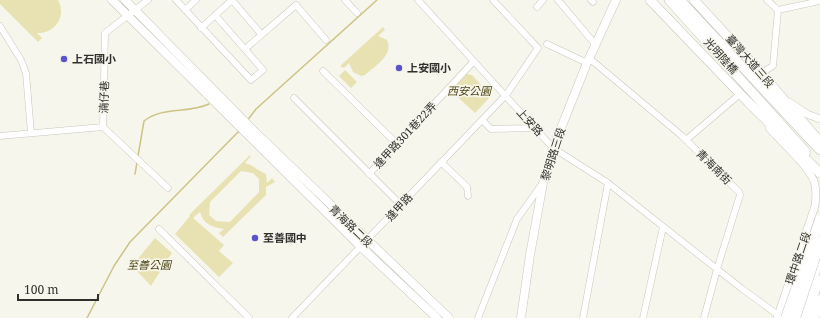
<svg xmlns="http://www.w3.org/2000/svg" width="820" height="318" font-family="'Noto Serif','Noto Sans TC',serif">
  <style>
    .green { fill: #e8e2b3; fill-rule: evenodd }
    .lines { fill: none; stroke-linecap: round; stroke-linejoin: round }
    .stream { stroke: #ccc384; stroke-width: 1.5 }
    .minor-casing { stroke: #c7c6bc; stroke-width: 7 }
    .tertiary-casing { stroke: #c7c6bc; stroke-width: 8 }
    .secondary-casing { stroke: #c7c6bc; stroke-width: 9 }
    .primary-casing { stroke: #c7c6bc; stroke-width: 10 }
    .trunk-casing { stroke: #c7c6bc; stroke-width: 11 }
    .minor { stroke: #fff; stroke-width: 6 }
    .tertiary { stroke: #fff; stroke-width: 7 }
    .secondary { stroke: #fff; stroke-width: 8 }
    .primary { stroke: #fff; stroke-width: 9 }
    .trunk { stroke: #fff; stroke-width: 10 }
    .trunk-bridge-casing { stroke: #c7c6bc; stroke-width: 11; stroke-linecap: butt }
    .trunk-bridge { stroke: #fff; stroke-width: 10 }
    .poi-dot { fill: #5b53cb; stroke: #f7f6ed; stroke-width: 1.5 }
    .labels { text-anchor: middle; stroke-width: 3.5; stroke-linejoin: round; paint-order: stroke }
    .street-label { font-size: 11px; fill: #302f2c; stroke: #f7f6ed }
    .poi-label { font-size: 11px; font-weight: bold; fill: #302f2c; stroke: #f7f6ed; text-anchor: start }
    .park-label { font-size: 11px; font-style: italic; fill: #4d4615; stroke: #f7f6ed }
  </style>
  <rect width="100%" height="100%" fill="#f7f6ed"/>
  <path class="green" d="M0,0H58C67,16 55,34 37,33L42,38L38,42L0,4Z
    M383,27L385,30L378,36L387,40C394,55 375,66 365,75L361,76L353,72L349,63L344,68L340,66Z
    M345,70L357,82L351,88L339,76Z
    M467,74L472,75L491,96L475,113L451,91Z
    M250,155L251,156L245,163C254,165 258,171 266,174L267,183L272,178L275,182L266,187V195L223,237L219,233L224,229C212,227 203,224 200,212L193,218L224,245L219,251L233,263L219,277L175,234L190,216L189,215ZM241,171L253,173L259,179V192L230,222L216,221L209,215L210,202Z
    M155,238L172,253L151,286L132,266Z"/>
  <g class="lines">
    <path class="stream" d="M247,121L256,109L377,0
      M138,156L144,121C163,106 187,114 209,104
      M135,174L137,162
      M87,318L114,266L130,242L240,130"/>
    <g class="minor-casing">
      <path id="minor" d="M176,0L251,80L263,70L215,15
        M232,0L261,34
        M345,0L357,13
        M418,0L553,148L608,183L741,288L778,315
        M558,0L595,44
        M591,0L593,2
        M767,0L778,10
        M537,7L543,0
        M185,10L196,0
        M778,10L820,1
        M0,26L21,60L26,73L31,133
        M201,28L232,0
        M547,44L587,63
        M245,49L296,5L326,40
        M589,58L682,136L739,192L740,195L717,269L704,318
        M323,71L397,144
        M761,73L773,66L778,10
        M294,98L401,205
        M482,120L491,129L536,128
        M103,127L168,188
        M0,136L103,127L105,33L148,0
        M686,140L740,94
        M441,162L467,187L468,196
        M369,174L474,61
        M159,229L249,318
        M292,318L506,95L538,48L493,0
        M478,318L517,219L542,184
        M583,318L608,183
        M643,318L663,227"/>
    </g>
    <g class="tertiary-casing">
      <path id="tertiary" d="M789,102L807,114L820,119
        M769,128C782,143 806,163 814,181C817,189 816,198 815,206L777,318
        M801,318L820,260
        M807,318L820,279"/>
    </g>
    <g class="secondary-casing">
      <path id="secondary" d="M112,0L361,247L437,318
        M125,0L255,132L449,318
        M521,318L530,255L543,183L553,148L587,63L616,0"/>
    </g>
    <g class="primary-casing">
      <path id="primary" d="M650,0L748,102L820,173
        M669,0L806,152
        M680,0L820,150
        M694,0L761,73L820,142"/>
    </g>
    <g class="trunk-casing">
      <path id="trunk" d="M814,318L820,300"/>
    </g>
    <use href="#minor" class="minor"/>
    <use href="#tertiary" class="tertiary"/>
    <use href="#secondary" class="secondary"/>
    <use href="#primary" class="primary"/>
    <use href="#trunk" class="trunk"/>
    <g class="trunk-bridge-casing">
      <path id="trunk-bridge" d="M786,318L820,220
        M795,318L820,242"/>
    </g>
    <use href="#trunk-bridge" class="trunk-bridge"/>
  </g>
  <g class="poi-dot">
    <circle cx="64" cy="59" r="4"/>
    <circle cx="399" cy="68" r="4"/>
    <circle cx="255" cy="238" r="4"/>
  </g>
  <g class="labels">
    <g class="street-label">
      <text transform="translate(721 56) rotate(48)" y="4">光明陸橋</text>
      <text transform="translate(750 61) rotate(49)" y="4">臺灣大道三段</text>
      <text transform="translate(104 97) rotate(-88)" y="4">湳仔巷</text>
      <text transform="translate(530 122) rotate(48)" y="4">上安路</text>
      <text transform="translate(405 135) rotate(-47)" y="4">逢甲路301巷22弄</text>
      <text transform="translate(553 154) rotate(-72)" y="4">黎明路三段</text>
      <text transform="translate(714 167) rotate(45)" y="4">青海南街</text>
      <text transform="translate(399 207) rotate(-47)" y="4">逢甲路</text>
      <text transform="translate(351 226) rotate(44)" y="4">青海路二段</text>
      <text transform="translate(798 258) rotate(-71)" y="4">環中路二段</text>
    </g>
    <g class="poi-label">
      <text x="72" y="63">上石國小</text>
      <text x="407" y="72">上安國小</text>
      <text x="263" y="242">至善國中</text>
    </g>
    <g class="park-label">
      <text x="469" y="95">西安公園</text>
      <text x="149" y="269">至善公園</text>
    </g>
  </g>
  <path d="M18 294v6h80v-6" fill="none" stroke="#302f2c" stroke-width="2"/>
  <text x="24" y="294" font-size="12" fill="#302f2c" stroke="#f7f6ed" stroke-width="3" paint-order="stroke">100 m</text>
</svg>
